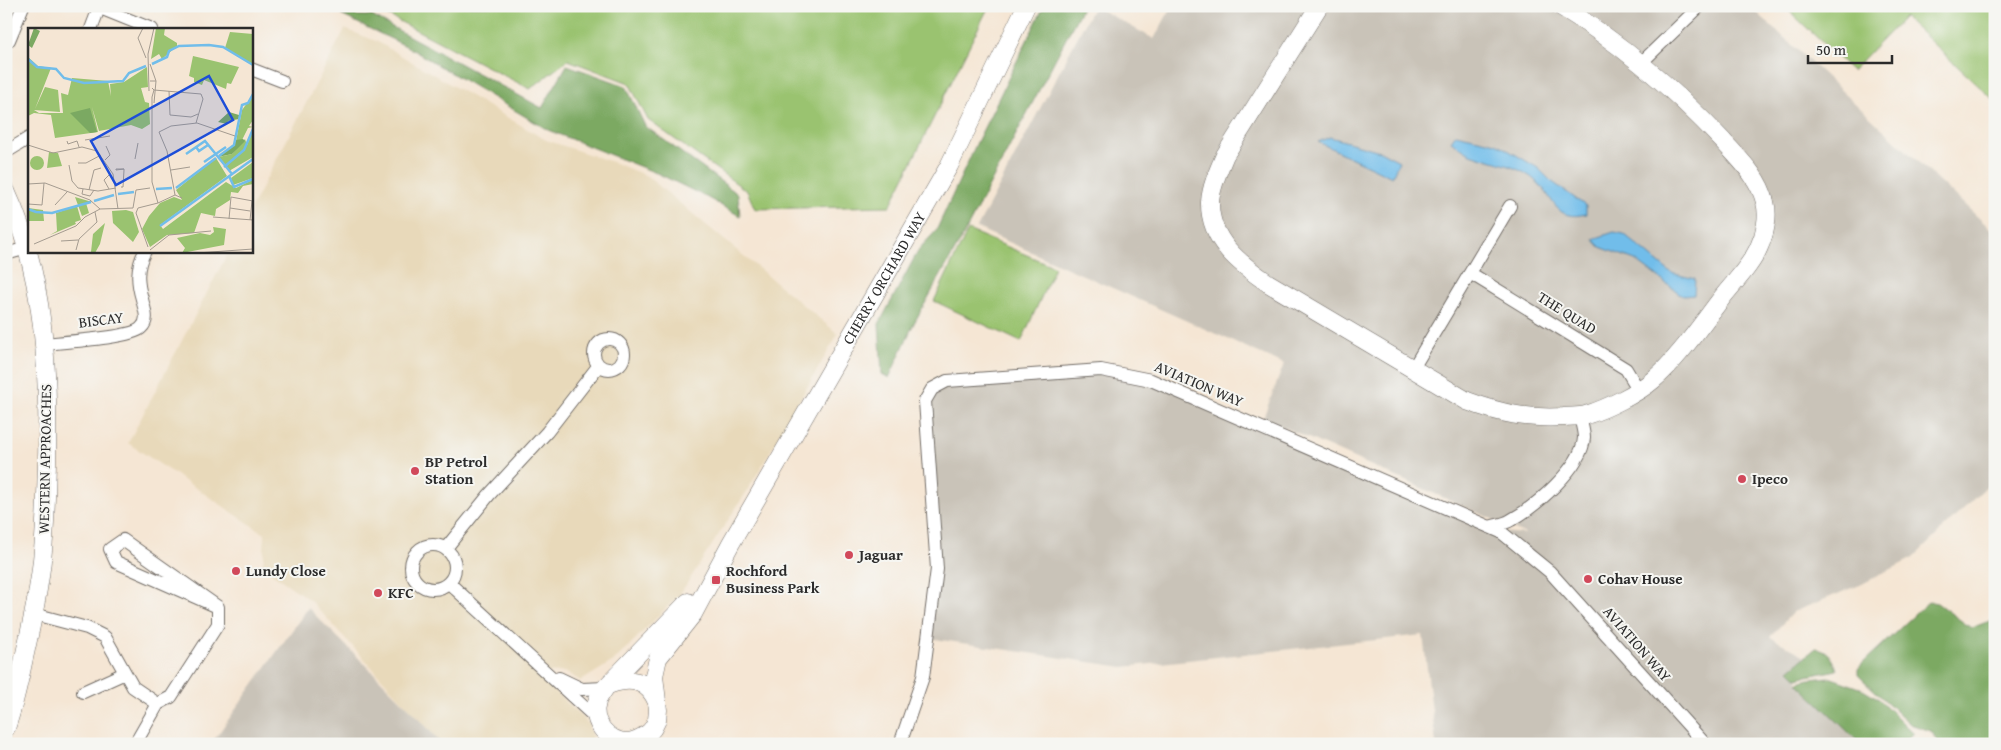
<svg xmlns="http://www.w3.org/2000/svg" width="2001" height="750" font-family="'Gentium Book Plus',serif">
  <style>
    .built { fill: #e8d9ba }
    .industrial { fill: #c9c3b8 }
    .green { fill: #9ac370; stroke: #62774e }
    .forest { fill: #7ba962; stroke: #536a46 }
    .water { fill: #71bdea; stroke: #4e748a }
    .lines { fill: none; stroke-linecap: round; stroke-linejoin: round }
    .street-casing { stroke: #726c66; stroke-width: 14 }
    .secondary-casing { stroke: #726c66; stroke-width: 19 }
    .street { stroke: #fff; stroke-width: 12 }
    .secondary { stroke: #fff; stroke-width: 18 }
    .poi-dot { fill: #d1495b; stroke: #f6f6f2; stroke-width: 2 }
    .labels { text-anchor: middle; stroke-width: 4; stroke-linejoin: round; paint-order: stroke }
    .street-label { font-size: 15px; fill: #2b2b2b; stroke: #f6f6f2 }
    .poi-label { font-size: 15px; font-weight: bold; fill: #2b2b2b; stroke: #f6f6f2; text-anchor: start }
    .inset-river { fill: none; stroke: #71bdea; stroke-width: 2.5 }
    .inset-road { fill: none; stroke: #a49b90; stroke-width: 1 }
    .view { fill: #1d4ed8; fill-opacity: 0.15; stroke: #1d4ed8; stroke-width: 2.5 }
    .inset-edge { fill: none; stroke: #2b2b2b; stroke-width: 2.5 }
  </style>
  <rect width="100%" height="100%" fill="#f6f6f2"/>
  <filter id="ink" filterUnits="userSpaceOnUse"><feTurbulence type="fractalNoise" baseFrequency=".02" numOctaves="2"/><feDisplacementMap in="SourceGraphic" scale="10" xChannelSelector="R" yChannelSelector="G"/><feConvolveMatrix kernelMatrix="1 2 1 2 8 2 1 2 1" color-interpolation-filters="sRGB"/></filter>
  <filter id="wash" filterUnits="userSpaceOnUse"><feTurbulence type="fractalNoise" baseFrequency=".0096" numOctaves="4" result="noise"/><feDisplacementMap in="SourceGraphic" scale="20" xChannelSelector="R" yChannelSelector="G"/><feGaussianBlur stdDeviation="1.12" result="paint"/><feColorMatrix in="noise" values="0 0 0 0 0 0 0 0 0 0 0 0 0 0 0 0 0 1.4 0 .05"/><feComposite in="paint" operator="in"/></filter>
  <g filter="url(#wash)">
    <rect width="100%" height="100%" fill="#f5e6d4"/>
    <path class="built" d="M345,29L376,41L546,140L615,163L647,176L838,334L749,488L680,594L615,660L581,681L565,672L547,673V684L588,723L594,744H442L311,601L263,567L265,534L128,443L229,251H251V208Z"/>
    <path class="industrial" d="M1094,6L1154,39L1172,6H1750L1995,233V478L1913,558L1860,585L1793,612L1770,637L1809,658L1797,683L1861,744H1436L1423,635L1123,667L928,638L937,569L925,401L947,381L1101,370L1151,380L1500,532L1526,534L1263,418L1284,364L977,228Z
      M308,608L413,712L442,744H211Z"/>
    <path class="green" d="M370,6H989L890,206L755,209L747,191L648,120L629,83L568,60L530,89Z
      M1784,6H1995V101L1904,17L1852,71Z
      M968,230L1055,267L1021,342L934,301Z"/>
    <path class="forest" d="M1044,6H1083L963,236L914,323L889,378L882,374L879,324L919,249L936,231L978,140Z
      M341,15L372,16L542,108L567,65L626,86L645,126L738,194L740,216L706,197L659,174L548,130L406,46Z
      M1929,601L1937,603L1971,628L1995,619V744H1940L1931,731L1910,724L1858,675V669L1863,663Z
      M1816,648C1828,649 1834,659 1837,670L1797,678L1789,670Z
      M1829,677L1863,689L1878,698L1913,733L1902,744H1861L1797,683L1809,679Z"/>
    <path class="water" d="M1456,134L1496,143L1538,168L1551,181L1586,206V214C1555,222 1555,199 1538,183C1521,166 1496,163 1474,155C1466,153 1459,146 1451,141Z
      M1330,137L1380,151L1399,161L1392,177L1318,142Z
      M1614,232L1624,234L1671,273L1695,279L1694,295L1683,296L1635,260L1600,247L1593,239Z"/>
  </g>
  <g filter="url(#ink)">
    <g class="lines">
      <g class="street-casing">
        <path id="street" d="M95,6L152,29
          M91,29L99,8
          M9,40L23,6
          M1641,63L1700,6
          M251,69L282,81
          M6,152L29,138
          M6,254L27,248
          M1470,273L1626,369L1638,389
          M594 354a15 15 0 1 1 30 0a15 15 0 1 1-30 0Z
          M43,344C61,342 132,338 141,328C150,320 144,309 142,299C137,282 136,268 145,251
          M1412,370L1510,206
          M1489,527C1496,525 1505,524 1511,520C1535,507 1582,467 1584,438C1584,431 1581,423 1580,415
          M123,540L218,607L116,562L110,549Z
          M411 567a22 22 0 1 1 44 0a22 22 0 1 1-44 0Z
          M446,548L489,495L547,432L599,365
          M449,583L597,719
          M34,614L87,628L105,637L133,687L158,704
          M559,678L582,689L605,688
          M83,692L125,673
          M135,744L158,704L171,697L218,624V607
          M900,744L923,677L937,569L925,401L932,389L947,381L1101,370L1151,380L1501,532L1550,572L1705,744"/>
      </g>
      <g class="secondary-casing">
        <g id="secondary">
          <path d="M1319,6L1225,155C1219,169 1211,186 1210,202C1209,240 1240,264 1268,283L1467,401C1502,414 1527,419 1564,417C1571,416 1579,417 1586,415C1606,409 1638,393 1653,380C1678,359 1701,325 1721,299C1734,282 1751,266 1759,247C1765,234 1769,216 1765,202C1759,177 1740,160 1723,141C1675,90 1621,43 1560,6"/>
          <path d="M6,191C45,275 49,372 47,463C46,492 46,521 43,550C40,586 32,622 24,658C19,682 14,705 6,728"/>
          <path d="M611,684C631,677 648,680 657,702"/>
          <path d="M647,734C641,738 636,741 629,742C609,743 590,722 597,702C598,697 602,693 605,688L688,602"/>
          <path id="s1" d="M640,744L653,728L657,720L658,710L654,676L658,658L693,614L731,543L949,166L1026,6"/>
        </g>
      </g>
      <use href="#street" class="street"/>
      <use href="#secondary" class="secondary"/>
    </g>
  </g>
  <g class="poi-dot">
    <circle cx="415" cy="471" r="5"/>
    <circle cx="1742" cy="479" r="5"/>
    <circle cx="849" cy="555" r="5"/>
    <circle cx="236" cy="571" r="5"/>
    <circle cx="1588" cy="579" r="5"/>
    <rect x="711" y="575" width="10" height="10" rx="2.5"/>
    <circle cx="378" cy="593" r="5"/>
  </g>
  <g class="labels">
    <g class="street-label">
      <text dy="5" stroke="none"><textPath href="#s1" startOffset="535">CHERRY ORCHARD WAY</textPath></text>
      <text transform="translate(1567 313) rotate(32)" y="5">THE QUAD</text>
      <text transform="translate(101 320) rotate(-7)" y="5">BISCAY</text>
      <text transform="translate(1199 384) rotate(23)" y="5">AVIATION WAY</text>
      <text transform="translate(45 459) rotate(-89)" y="5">WESTERN APPROACHES</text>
      <text transform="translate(1637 644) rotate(49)" y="5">AVIATION WAY</text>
    </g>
    <g class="poi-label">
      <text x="425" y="467">BP Petrol<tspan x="425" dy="17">Station</tspan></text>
      <text x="1752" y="484">Ipeco</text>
      <text x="859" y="560">Jaguar</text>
      <text x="246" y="576">Lundy Close</text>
      <text x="726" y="576">Rochford<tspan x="726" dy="17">Business Park</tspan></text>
      <text x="1598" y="584">Cohav House</text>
      <text x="388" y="598">KFC</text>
    </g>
  </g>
  <g transform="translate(28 28)">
    <rect width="225" height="225" fill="#f5e6d4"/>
    <path d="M128,0H137L136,7L149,15V18L134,31L131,26L123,31ZM202,4L225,6V37L197,20ZM165,28L211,39L203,56L199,55L198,61L176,52L174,57L166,54V50L161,48ZM0,29L10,38L23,40L7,81L17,59L30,62L32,84L6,82L11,85H35L33,65L40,67L44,50L80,53L83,68L82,56L96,54L119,39L120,59L113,60L117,74L121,75L122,96L114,101L103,97L71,103L64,79L70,104L27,110L23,87L6,85L0,88ZM225,67V92L221,98L225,99L220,100L214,112L208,113L214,82ZM225,102V129L201,143L198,139L201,135L196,137L191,129L204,126L217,111L219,117ZM21,124L30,125L34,138L19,140ZM2 135a7 7 0 1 1 14 0a7 7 0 1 1-14 0ZM188,130L199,148L132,197L135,201L198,154L208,160L224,152L225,156L215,158L210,165L203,164L202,172L188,181L187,188L173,185L166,205L139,207L122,219L114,201L121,188L132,175L146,169L154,172L148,162ZM225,134V150L205,157L203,150ZM47,169L64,174L58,175L61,185L54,188ZM49,178L53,192L47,194L48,196L22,207L29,203L28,185ZM0,180L15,182L16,193H0ZM98,182L105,184L111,204L105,214L85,195L84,183ZM77,195L72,216L67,225L63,224L65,206ZM185,199L198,201L196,217L154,225L157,220L149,210L172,205L182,207L186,204Z" fill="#9ac370"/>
    <path d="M6,0L12,3L4,20L0,17ZM62,80L69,104L62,105L42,85ZM201,84L211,87V91L200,93L199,96L190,94ZM215,111L217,113L204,126L190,129L205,118L208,112Z" fill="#7ba962"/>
    <path class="inset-river" d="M0,31L9,39L28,41L36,50L56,55L95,53L101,45L118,38M124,36L139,29L141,23L151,18L181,17L195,19L225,37M168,119L171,123L180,117M158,126L177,113L204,146M191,128L206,117L214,77L220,75L225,66M176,134L198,119M196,139L216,122L225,101M201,148L206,159L225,151M148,160L188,130M128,161L144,160M90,166L106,164M66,173L86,167M0,181L8,184L24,185L63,174M132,198L225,131"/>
    <path class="inset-road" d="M115,0L110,10L118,30M122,53H128L122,36M126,62L173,66L175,71L168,95M121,63L120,26L126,0M141,63L142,87L163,89L170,86M126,75L128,53M57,112L82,108M39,113L40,116L49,113L51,119M0,117L25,125L54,119L69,123L85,146L90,181M107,131L110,115M77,132L82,127L78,118M50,135H58L73,127M41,137L44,153L50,160L70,163L88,160M143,142L162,139M81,147L76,152L81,161M0,156L17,155L62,172L72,181M93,159H95L96,142V141H88V142L96,141M55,161L54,166L62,168L66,162M61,162L66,142L73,140M147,167L139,123L131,104L143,98L169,95L207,108M130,175L147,167L154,170M0,176L14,177L16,155M27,177L39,164M105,180L108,162L122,160M202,180L222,183M72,181L105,180M185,189L225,192M201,191L203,169L225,173M222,192L224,173M33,213L50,212M6,216L48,198L57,189L72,181M120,219L108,185L110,180L130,175L124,154V69L126,62L124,60M48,222L51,211L69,194L67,184M122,222L141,207L183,203M15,225H62M169,225L225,221"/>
    <path class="view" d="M181,48L205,92L88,157L63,113Z"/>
    <rect width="225" height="225" class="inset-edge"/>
  </g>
  <rect width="2001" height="750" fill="none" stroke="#f6f6f2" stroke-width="25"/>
  <path d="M1808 55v8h84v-8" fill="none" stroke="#2b2b2b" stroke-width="2.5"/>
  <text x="1816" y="55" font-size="15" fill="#2b2b2b" stroke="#f6f6f2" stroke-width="4" paint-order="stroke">50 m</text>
</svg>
